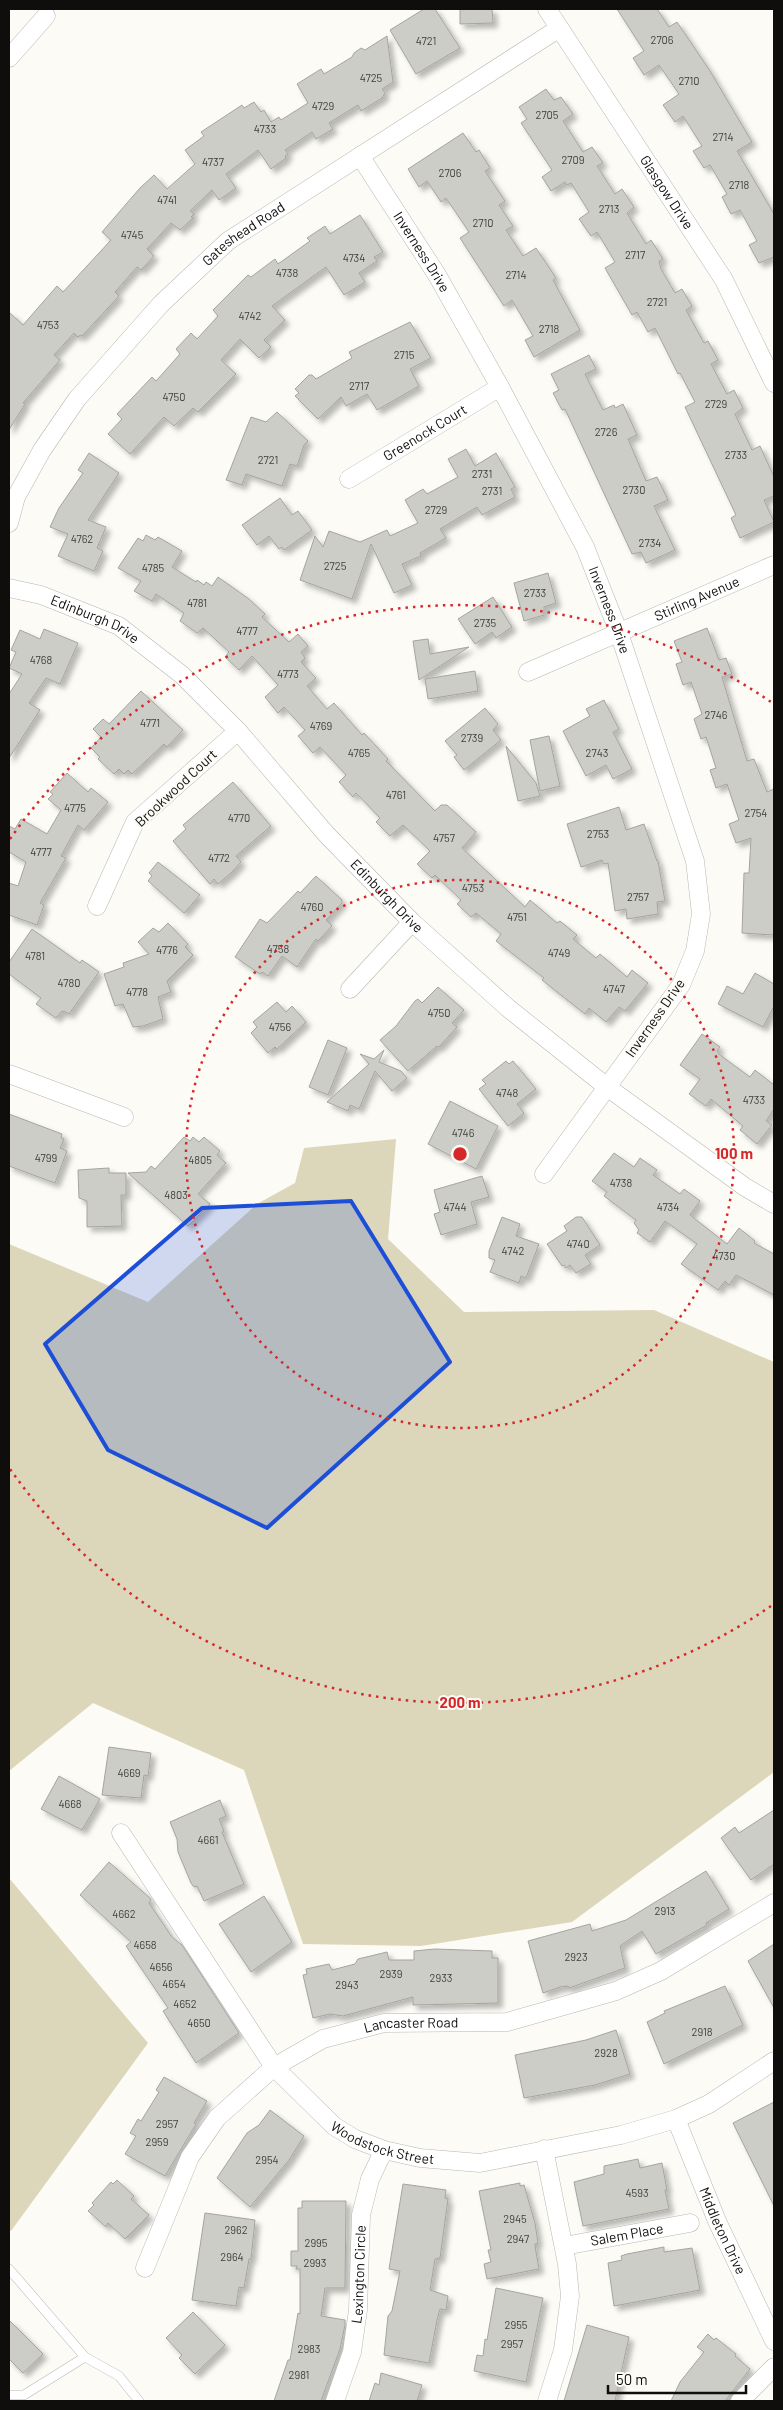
<svg xmlns="http://www.w3.org/2000/svg" width="783" height="2410" font-family="Barlow,sans-serif">
  <style>
    .green { fill: #dcd6ba }
    .building { fill: #cdcdc8; stroke: #a5a4a0; filter: url(#shadow) }
    .lines { fill: none; stroke-linecap: round; stroke-linejoin: round }
    .lane-casing { stroke: #b8b7b3; stroke-width: 10 }
    .street-casing { stroke: #b8b7b3; stroke-width: 19 }
    .lane { stroke: #fff; stroke-width: 9 }
    .street { stroke: #fff; stroke-width: 18 }
    .marked { fill: #1d4ed8; fill-opacity: 0.2; stroke: #1d4ed8; stroke-width: 4; stroke-linejoin: round }
    .ring { fill: none; stroke: #d62828; stroke-width: 2.5; stroke-dasharray: 2.5 5 }
    .labels { text-anchor: middle; stroke-width: 4; stroke-linejoin: round; paint-order: stroke }
    .number-label { font-size: 11px; fill: #3e3e3c }
    .street-label { font-size: 14px; fill: #0f0e0d; stroke: #fcfbf6 }
    .centre { fill: #d62828; stroke: #fcfbf6; stroke-width: 2.5 }
    .ring-label { font-size: 15px; text-anchor: middle; font-weight: bold; fill: #d62828; stroke: #fcfbf6; stroke-width: 4; stroke-linejoin: round; paint-order: stroke }
  </style>
  <defs>
    <filter id="shadow"><feDropShadow dx="4.5" dy="4.5" stdDeviation="2.5" flood-color="#0004"/></filter>
  </defs>
  <rect width="100%" height="100%" fill="#fcfbf6"/>
  <path class="green" d="M396,1139L388,1239L464,1312L654,1310L774,1362V1772L572,1922L421,1946L303,1944L244,1770L93,1703L9,1771V1244L148,1302L257,1204L295,1183L304,1148Z
    M9,1878L148,2043L11,2231L9,2229Z"/>
  <path class="building" d="M424,9H435L460,48L416,74L390,30Z
    M460,9H492L493,23L460,24Z
    M617,9H657L669,27L677,22L710,71L752,142L737,151L774,214V257L759,263L749,245L757,241L740,210L731,214L722,197L727,194L710,165L704,168L693,151L702,146L683,116L675,122L663,105L679,94L659,65L644,75L633,58L644,51Z
    M387,36L393,82L382,89L385,93L382,98L361,111L358,105L329,123L333,129L316,139L312,132L285,150L288,154L285,156L286,158L271,169L258,150L226,174L236,188L219,200L212,190L190,211L194,214L191,217L193,218L180,230L171,223L147,249L154,256L141,270L137,267L115,292L119,296L82,336L80,335L78,337L74,333L54,355L60,360L23,403L25,404L9,430V312L23,325L57,286L63,292L111,240L102,232L140,188L154,175L167,189L195,164L185,150L204,136L201,132L242,105L244,108L254,102L261,112L264,110L271,122L279,117L281,120L308,103L297,84L321,69L324,74L352,57L354,53L361,48L365,50Z
    M546,89L554,100L561,97L573,114L563,121L583,152L592,147L603,163L597,166L615,194L622,189L634,207L627,213L646,244L651,240L663,259L659,261L661,269L675,293L682,289L692,306L686,310L704,343L708,341L718,360L711,364L727,394L734,390L743,408L735,414L752,450L760,446L774,477V496L764,500L774,522L740,538L731,518L736,515L685,407L695,402L680,373L678,374L655,328L648,332L637,312L632,315L605,268L615,262L597,232L591,236L579,219L589,212L571,183L567,185L565,182L551,191L542,177L552,170L521,123L527,119L519,107Z
    M463,133L476,152L479,150L490,168L485,171L505,201L499,205L513,226L506,230L523,256L536,248L556,278L553,280L580,330L534,357L525,340L533,336L512,300L504,306L460,238L469,232L446,198L441,202L427,181L419,187L408,169Z
    M360,215L383,252L374,257L377,261L359,273L365,282L344,295L326,267L272,306L285,320L264,340L271,347L259,358L240,339L221,360L236,374L198,412L193,408L174,426L164,417L130,454L108,434L122,419L117,414L152,377L156,381L180,354L176,349L191,333L197,339L218,316L213,310L248,275L251,277L275,259L278,264L310,241L307,238L325,226L330,234Z
    M410,322L431,358L410,369L419,386L377,410L367,394L346,406L341,397L318,419L295,396L299,393L295,389L309,375H312L316,379L352,358L349,352Z
    M589,355L596,369L585,374L603,410L614,405L615,408L623,404L637,435L628,439L646,481L657,477L668,500L654,506L675,550L646,563L641,552L632,554L565,409L562,410L553,393L559,390L551,374Z
    M277,412L308,441L304,445L297,466L290,464L282,486L246,474L242,485L226,480L251,417L266,422Z
    M466,449L475,466L496,453L515,487L511,489L515,497L482,515L477,507L440,529L446,538L420,553L421,556L402,564L412,585L394,593L371,544L352,599L300,580L315,536L323,547L329,531L360,542L387,530L390,536L418,523L405,500L423,489L427,494L458,477L448,459Z
    M89,453L119,473L88,520L106,527L97,548L103,551L94,571L58,556L68,534L50,527L59,508L83,473L78,470Z
    M280,498L292,515L298,511L312,530L284,550L282,547L279,549L269,536L257,545L242,525Z
    M146,535L155,540L158,537L182,551L172,567L196,582L197,580L204,585L206,582L212,586L218,577L249,599L265,614L262,617L289,642L298,634L308,646L301,652L305,658L301,662L316,678L307,686L327,709L334,703L362,735L364,733L388,759L386,761L435,811L441,805H447L476,832L462,848L525,907L530,900L557,923L560,921L577,935L573,939L596,958L600,954L627,977L632,970L648,983L625,1011L619,1007L606,1022L589,1008L585,1014L542,980L544,978L496,941L501,934L476,913L471,917L457,904L461,900L435,875L432,878L417,864L430,851L403,825L390,836L376,822L380,818L356,793L353,797L339,782L346,775L320,747L313,753L298,736L305,730L284,707L278,713L265,697L278,685L252,656L239,670L225,657L229,652L203,628L197,633L180,621L184,613L156,594L152,601L134,591L141,581L118,568L138,538L143,541Z
    M548,573L556,603L544,607V615L524,621L514,583Z
    M493,597L512,627L496,638L492,632L475,644L458,619Z
    M707,628L719,660L726,658L732,674L722,677L747,761L754,759L767,792L774,789V935L742,933L744,873H749L751,838L736,843L729,824L739,820L727,784L716,788L710,770L716,768L706,737L701,739L694,719L702,714L691,682L683,685L676,664L682,662L674,641Z
    M44,629L78,643L60,684L46,678L29,703L40,710L9,758V694L22,674L9,668L16,652L11,650L20,630L40,639Z
    M428,639L430,654L469,647L419,680L413,641Z
    M475,671L478,691L428,699L425,679Z
    M141,691L183,730L167,747L164,744L132,774L128,770L124,774L119,769L114,774L98,759L100,757L91,748L101,737L93,729L103,719L109,724Z
    M604,700L619,729L613,732L632,769L613,779L606,765L586,776L563,731L590,716L586,709Z
    M485,708L498,724L493,730L501,740L464,770L454,757L457,755L445,741Z
    M549,736L560,786L540,791L530,740Z
    M506,746L536,783L540,796L518,801Z
    M67,773L88,792L91,788L108,802L84,830L78,825L61,856L66,858L40,903L44,905L37,925L9,915V883L18,886L26,862L9,852V826L15,829L21,819L47,834L61,810L48,799L53,794L50,792Z
    M233,782L271,826L236,856L241,862L232,872L218,884L214,879L210,884L173,841L186,829L183,825Z
    M619,807L626,830L644,824L657,861H658L665,901L657,902L658,914L627,919L626,909L615,911L608,863L604,864L602,860L581,867L567,824Z
    M158,862L200,895L184,913L148,881L152,876L149,873Z
    M316,876L342,900V903L326,920L332,926L318,941L316,939L297,967L282,956L268,976L262,972L260,974L235,957L260,919L267,923L298,891L300,893Z
    M168,923L188,944L185,947L193,955L167,981L171,992L158,997L163,1019L143,1026L133,1027L123,1004L115,1006L104,974L124,967L123,963L149,954L138,942L153,928L159,932Z
    M32,929L80,963L82,960L99,972L69,1014L64,1011L61,1012L56,1018L36,1004L41,998L9,974V962Z
    M755,973L774,984V1006L763,1027L718,1004L727,986L743,994Z
    M438,987L464,1010L452,1023L457,1027L439,1047L437,1046L408,1071L380,1040L396,1026L415,1001L418,999L422,1003Z
    M277,1002L286,1012L292,1006L306,1022L277,1049L275,1047L268,1053L251,1033L257,1027L253,1022Z
    M702,1034L720,1047L717,1051L720,1055L750,1077L755,1070L774,1085V1109L766,1121L772,1125L757,1144L740,1130L743,1126L711,1099L706,1106L689,1094L700,1079L680,1065Z
    M328,1040L347,1048L328,1095L309,1087Z
    M384,1050L379,1062L401,1071L407,1078L392,1091L375,1071L359,1109L350,1105L348,1111L327,1102L369,1064L360,1054L374,1059Z
    M506,1061L509,1064L513,1061L536,1089L517,1104L524,1113L508,1126L479,1089L486,1084L482,1080Z
    M450,1101L498,1126L476,1169L428,1144Z
    M9,1114L62,1134L61,1138L64,1139L60,1148L67,1151L55,1183L9,1166Z
    M184,1137L190,1141L193,1137L199,1142L204,1137L220,1151L217,1155L226,1163L198,1194L210,1204L188,1226L128,1173L146,1172L151,1166L155,1169Z
    M614,1153L634,1167L640,1158L657,1170L653,1175L680,1194L684,1189L700,1201L690,1215L727,1244L739,1228L755,1241L754,1243L774,1254V1295L736,1275L729,1285L725,1281L718,1290L681,1264L697,1244L665,1221L650,1242L637,1233L639,1230L634,1223L636,1220L604,1196L607,1192L592,1181Z
    M109,1168V1173H126V1195H121L122,1226L87,1227V1201L79,1198L78,1170Z
    M482,1176L489,1197L471,1202L477,1224L441,1235L434,1214L440,1212L434,1190Z
    M502,1217L520,1224L516,1236L539,1244L526,1278L521,1276L519,1283L490,1272L495,1260L489,1258V1251Z
    M576,1217H582L600,1245L585,1255L591,1264L576,1273L570,1265L566,1268L564,1265L562,1266L547,1244L567,1231L564,1226Z
    M109,1747L151,1753L148,1776L144,1775L141,1798L102,1795Z
    M59,1776L100,1799L82,1830L41,1809Z
    M220,1800L226,1816L219,1819L224,1831L222,1832L244,1884L204,1901L197,1886L194,1887L191,1883L178,1852L177,1839L170,1822Z
    M774,1810V1864L751,1880L721,1838L735,1827L739,1833Z
    M109,1862L151,1899L149,1903L172,1937L182,1945L239,2033L196,2063L163,2011L168,2008L126,1946L131,1942L80,1895Z
    M706,1871L729,1909L706,1923L707,1925L656,1954L642,1931L620,1946L625,1968L569,1988L568,1986L560,1987L543,1993L528,1941L590,1924L592,1931L626,1920Z
    M264,1896L292,1942L251,1972L219,1924Z
    M774,1944V2008L748,1961Z
    M435,1949L492,1951V1958H498V2003L413,2005V1997L343,2016L330,2014L313,2018L303,1975L307,1974L306,1969L329,1964L332,1970L355,1964L358,1959L387,1952L389,1960H414V1951Z
    M725,1986L743,2025L664,2064L647,2022L665,2013L664,2011Z
    M616,2030L630,2074L595,2085L524,2098L515,2055L586,2040Z
    M164,2077L207,2101L194,2123L196,2124L165,2176L125,2154L136,2136L130,2133L138,2119L141,2121L159,2092L156,2090Z
    M774,2102V2206L733,2123Z
    M270,2110L304,2136L289,2160L250,2207L217,2178L247,2133L259,2125Z
    M638,2159L640,2168L662,2163L667,2190H665L669,2209L583,2226L574,2182L604,2174V2166Z
    M117,2180L134,2196L131,2199L149,2215L125,2239L108,2223L106,2227L88,2211L94,2205L92,2203L111,2182L113,2184Z
    M520,2183V2186L524,2185L535,2223L538,2243L535,2244L536,2252L539,2269L487,2279L484,2264L491,2262L488,2250H491L479,2191Z
    M403,2184L446,2190L445,2198L448,2199L440,2258L435,2259L430,2290L448,2296L446,2310L440,2309L437,2320L429,2363L384,2355L388,2316L392,2311L400,2271L389,2269Z
    M302,2201H346L345,2288H325L321,2316L345,2320V2325L340,2349L321,2401H274L288,2360H290L298,2313L300,2314V2269H296L297,2266H291V2251H298V2208H302Z
    M205,2213L255,2220L251,2259H249L244,2288L239,2287L236,2306L192,2300Z
    M664,2247V2252L692,2248L700,2290L614,2306L608,2263L622,2260L621,2256L627,2254Z
    M496,2288L543,2298L526,2382L474,2371L477,2355L483,2356L485,2339L487,2340Z
    M193,2312L225,2345L195,2374L179,2358L182,2355L166,2338Z
    M9,2320L43,2354L23,2373L9,2359Z
    M587,2325L629,2337L615,2401H564Z
    M708,2334L714,2340L716,2338L736,2354L735,2356L750,2369L725,2401H671L680,2382L704,2352L697,2347Z
    M381,2373L422,2385L417,2401H369L375,2383L379,2385Z"/>
  <g class="lines">
    <g class="lane-casing">
      <path id="lane" d="M9,2269L85,2357L119,2376L139,2401
        M9,2395H24L85,2357"/>
    </g>
    <g class="street-casing">
      <g id="street">
        <path id="s1" d="M547,9L724,280L774,383"/>
        <path d="M9,58L46,16"/>
        <path id="s2" d="M360,156L437,275L500,387L585,547L619,633L695,861L701,914L695,951L681,985L544,1174"/>
        <path id="s3" d="M349,479L500,387"/>
        <path id="s4" d="M9,523L16,497L42,450L77,399L161,304L228,241L558,29"/>
        <path id="s5" d="M9,588L41,595L119,626L182,675L238,731L327,835L412,922L508,1008L607,1087L745,1187L774,1204"/>
        <path id="s6" d="M528,672L774,565"/>
        <path d="M97,906L135,822L238,731"/>
        <path d="M350,989L412,922"/>
        <path d="M9,1074L124,1117"/>
        <path id="s7" d="M121,1833L274,2067L334,2126L355,2139L384,2150L420,2158L480,2163L621,2135L676,2119L709,2104L774,2061"/>
        <path id="s8" d="M676,2119L717,2221L774,2341"/>
        <path d="M544,2149L567,2264L570,2296L563,2350L547,2401"/>
        <path id="s9" d="M564,2246L690,2223"/>
        <path id="s10" d="M145,2268L190,2157L217,2118L274,2067L323,2039L384,2023L507,2022L616,1991L661,1971L774,1903"/>
        <path id="s11" d="M335,2401L352,2352L358,2310L361,2215L370,2179L384,2150"/>
        <path d="M740,2401L774,2367"/>
      </g>
    </g>
    <use href="#lane" class="lane"/>
    <use href="#street" class="street"/>
  </g>
  <path class="marked" d="M351,1201L450,1362L267,1528L108,1450L45,1344L202,1208Z"/>
  <g class="ring">
    <circle cx="460" cy="1154" r="274"/>
    <path d="M771 1606A549 549 0 0 1 10 1469M10 839A549 549 0 0 1 771 702"/>
  </g>
  <g class="labels">
    <g class="number-label">
      <text x="662" y="44">2706</text>
      <text x="426" y="45">4721</text>
      <text x="371" y="82">4725</text>
      <text x="689" y="85">2710</text>
      <text x="323" y="110">4729</text>
      <text x="547" y="119">2705</text>
      <text x="265" y="133">4733</text>
      <text x="723" y="141">2714</text>
      <text x="573" y="164">2709</text>
      <text x="213" y="166">4737</text>
      <text x="450" y="177">2706</text>
      <text x="739" y="189">2718</text>
      <text x="167" y="204">4741</text>
      <text x="609" y="213">2713</text>
      <text x="483" y="227">2710</text>
      <text x="132" y="239">4745</text>
      <text x="635" y="259">2717</text>
      <text x="354" y="262">4734</text>
      <text x="287" y="277">4738</text>
      <text x="516" y="279">2714</text>
      <text x="657" y="306">2721</text>
      <text x="250" y="320">4742</text>
      <text x="48" y="329">4753</text>
      <text x="549" y="333">2718</text>
      <text x="404" y="359">2715</text>
      <text x="359" y="390">2717</text>
      <text x="174" y="401">4750</text>
      <text x="716" y="408">2729</text>
      <text x="606" y="436">2726</text>
      <text x="736" y="459">2733</text>
      <text x="268" y="464">2721</text>
      <text x="482" y="478">2731</text>
      <text x="634" y="494">2730</text>
      <text x="492" y="495">2731</text>
      <text x="436" y="514">2729</text>
      <text x="82" y="543">4762</text>
      <text x="650" y="547">2734</text>
      <text x="335" y="570">2725</text>
      <text x="153" y="572">4785</text>
      <text x="535" y="597">2733</text>
      <text x="197" y="607">4781</text>
      <text x="485" y="627">2735</text>
      <text x="247" y="635">4777</text>
      <text x="41" y="664">4768</text>
      <text x="288" y="678">4773</text>
      <text x="716" y="719">2746</text>
      <text x="150" y="727">4771</text>
      <text x="321" y="730">4769</text>
      <text x="472" y="742">2739</text>
      <text x="359" y="757">4765</text>
      <text x="597" y="757">2743</text>
      <text x="396" y="799">4761</text>
      <text x="75" y="812">4775</text>
      <text x="756" y="817">2754</text>
      <text x="239" y="822">4770</text>
      <text x="598" y="838">2753</text>
      <text x="444" y="842">4757</text>
      <text x="41" y="856">4777</text>
      <text x="219" y="862">4772</text>
      <text x="473" y="892">4753</text>
      <text x="638" y="901">2757</text>
      <text x="312" y="911">4760</text>
      <text x="517" y="921">4751</text>
      <text x="278" y="953">4758</text>
      <text x="167" y="954">4776</text>
      <text x="559" y="957">4749</text>
      <text x="35" y="960">4781</text>
      <text x="69" y="987">4780</text>
      <text x="614" y="993">4747</text>
      <text x="137" y="996">4778</text>
      <text x="439" y="1017">4750</text>
      <text x="280" y="1031">4756</text>
      <text x="507" y="1097">4748</text>
      <text x="754" y="1104">4733</text>
      <text x="463" y="1137">4746</text>
      <text x="46" y="1162">4799</text>
      <text x="200" y="1164">4805</text>
      <text x="621" y="1187">4738</text>
      <text x="176" y="1199">4803</text>
      <text x="455" y="1211">4744</text>
      <text x="668" y="1211">4734</text>
      <text x="578" y="1248">4740</text>
      <text x="513" y="1255">4742</text>
      <text x="724" y="1260">4730</text>
      <text x="129" y="1777">4669</text>
      <text x="70" y="1808">4668</text>
      <text x="208" y="1844">4661</text>
      <text x="665" y="1915">2913</text>
      <text x="124" y="1918">4662</text>
      <text x="145" y="1949">4658</text>
      <text x="576" y="1961">2923</text>
      <text x="161" y="1971">4656</text>
      <text x="391" y="1978">2939</text>
      <text x="441" y="1982">2933</text>
      <text x="174" y="1988">4654</text>
      <text x="347" y="1989">2943</text>
      <text x="185" y="2008">4652</text>
      <text x="199" y="2027">4650</text>
      <text x="702" y="2036">2918</text>
      <text x="606" y="2057">2928</text>
      <text x="167" y="2128">2957</text>
      <text x="157" y="2146">2959</text>
      <text x="267" y="2164">2954</text>
      <text x="637" y="2197">4593</text>
      <text x="515" y="2223">2945</text>
      <text x="236" y="2234">2962</text>
      <text x="518" y="2243">2947</text>
      <text x="316" y="2247">2995</text>
      <text x="232" y="2261">2964</text>
      <text x="315" y="2267">2993</text>
      <text x="516" y="2329">2955</text>
      <text x="512" y="2348">2957</text>
      <text x="309" y="2353">2983</text>
      <text x="299" y="2379">2981</text>
    </g>
    <g class="street-label">
      <text dy="5" stroke="none"><textPath href="#s1" startOffset="219">Glasgow Drive</textPath></text>
      <text dy="5" stroke="none"><textPath href="#s4" startOffset="378">Gateshead Road</textPath></text>
      <text dy="5" stroke="none"><textPath href="#s2" startOffset="114">Inverness Drive</textPath></text>
      <text dy="5" stroke="none"><textPath href="#s3" startOffset="89">Greenock Court</textPath></text>
      <text dy="5" stroke="none"><textPath href="#s6" startOffset="184">Stirling Avenue</textPath></text>
      <text dy="5" stroke="none"><textPath href="#s2" startOffset="519">Inverness Drive</textPath></text>
      <text dy="5" stroke="none"><textPath href="#s5" startOffset="92">Edinburgh Drive</textPath></text>
      <text transform="translate(176 788) rotate(-43)" y="5">Brookwood Court</text>
      <text dy="5" stroke="none"><textPath href="#s5" startOffset="498">Edinburgh Drive</textPath></text>
      <text transform="translate(655 1018) rotate(-55)" y="5">Inverness Drive</text>
      <text dy="5" stroke="none"><textPath href="#s10" startOffset="390">Lancaster Road</textPath></text>
      <text dy="5" stroke="none"><textPath href="#s7" startOffset="416">Woodstock Street</textPath></text>
      <text dy="5" stroke="none"><textPath href="#s8" startOffset="121">Middleton Drive</textPath></text>
      <text dy="5" stroke="none"><textPath href="#s9" startOffset="64">Salem Place</textPath></text>
      <text dy="5" stroke="none"><textPath href="#s11" startOffset="130">Lexington Circle</textPath></text>
    </g>
  </g>
  <circle cx="460" cy="1154" r="8" class="centre"/>
  <g class="ring-label">
    <text x="734" y="1159">100 m</text>
    <text x="460" y="1708">200 m</text>
  </g>
  <rect width="783" height="2410" fill="none" stroke="#0f0e0d" stroke-width="20"/>
  <path d="M608 2385v8h138v-8" fill="none" stroke="#0f0e0d" stroke-width="2.5"/>
  <text x="616" y="2385" font-size="15" fill="#0f0e0d" stroke="#fcfbf6" stroke-width="4" paint-order="stroke">50 m</text>
</svg>
